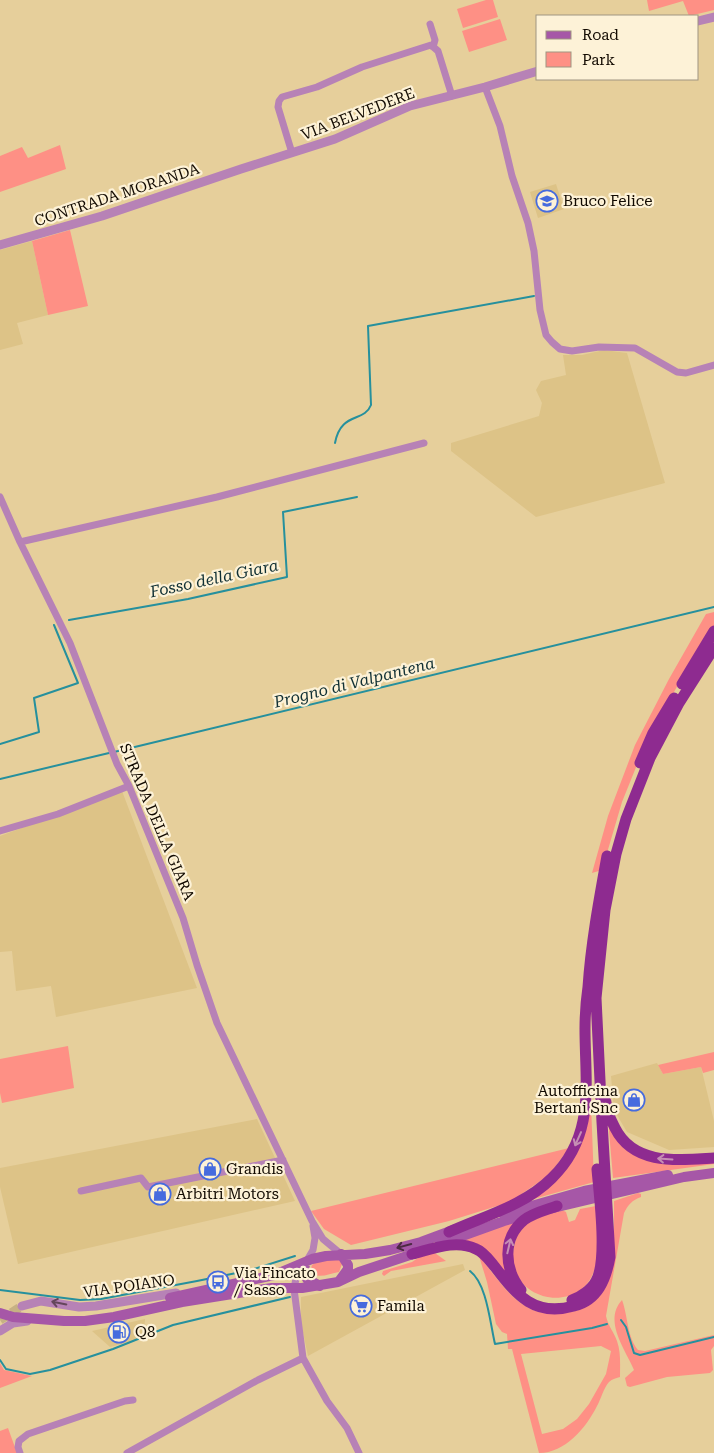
<svg xmlns="http://www.w3.org/2000/svg" width="714" height="1453" font-family="'Roboto Serif',serif">
  <style>
    .built { fill: #ddc387 }
    .green { fill: #fe9085; fill-rule: evenodd }
    .lines { fill: none; stroke-linecap: round; stroke-linejoin: round }
    .stream { stroke: #26909d; stroke-width: 2 }
    .tertiary-tunnel { stroke: #c6b184; stroke-width: 9; stroke-dasharray: 9 4.5; stroke-linecap: butt }
    .minor { stroke: #b782b6; stroke-width: 7 }
    .tertiary { stroke: #b782b6; stroke-width: 9 }
    .secondary { stroke: #a657a7; stroke-width: 10 }
    .trunk { stroke: #8e2b90; stroke-width: 11 }
    .oneway { stroke: #c68eb4 }
    .oneway2 { stroke: #4d2943 }
    .oneway3 { stroke: #64465b }
    .labels { text-anchor: middle; stroke-width: 4.5; stroke-linejoin: round; paint-order: stroke }
    .street-label { font-size: 15px; fill: #120a00; stroke: #fdf2d7 }
    .poi-label { font-size: 15px; fill: #120a00; stroke: #fdf2d7; text-anchor: start }
    .water-label { font-size: 16px; font-style: italic; fill: #113034; stroke: #fdf2d7 }
  </style>
  <rect width="100%" height="100%" fill="#e6cf9b"/>
  <path class="built" d="M556,184L564,209L538,218L530,192Z
    M32,241L48,315L17,323L23,344L0,350V250Z
    M604,350L627,353L665,483L536,517L451,451V443L539,416L542,403L536,390L541,381L566,375L563,355H582Z
    M122,791L197,988L56,1017L51,986L16,991L12,951L0,952V836Z
    M657,1063L663,1074L701,1067L714,1121V1147L669,1150L627,1132L614,1110L611,1076Z
    M257,1119L295,1201L18,1264L0,1187V1168Z
    M463,1264L465,1270L308,1356L301,1323V1297Z
    M145,1319L144,1338L110,1347L92,1331Z"/>
  <path class="green" d="M486,0H493L498,17L463,28L457,9Z
    M647,0H714V10L689,16L683,1L649,11Z
    M500,19L507,40L469,52L462,31Z
    M60,145L66,169L0,192V156L22,147L28,158Z
    M70,230L88,306L48,315L32,241Z
    M714,612V629L683,676L647,740L622,802L602,870L592,873L608,816L635,745L669,679L706,614Z
    M68,1046L74,1088L2,1103L0,1093V1059Z
    M714,1052V1070L703,1073L701,1067L663,1074L658,1065Z
    M591,1104L594,1182L530,1200L558,1178Z
    M608,1119L639,1153L714,1160V1164L613,1178Z
    M569,1148L549,1175L510,1202L449,1221L351,1245L324,1229L311,1211Z
    M638,1193L641,1194V1197C632,1200 628,1205 624,1213L606,1316C608,1326 614,1332 617,1341C621,1352 620,1365 620,1377C617,1378 612,1379 609,1382C604,1387 601,1399 597,1406C586,1428 565,1453 539,1453L512,1349H508L507,1334L502,1332L496,1324L487,1282L479,1256C509,1293 525,1325 579,1310L614,1259V1201ZM601,1346L611,1351L606,1374L589,1404L577,1419L563,1429L542,1434L521,1354Z
    M596,1206C597,1226 601,1251 594,1271C577,1319 499,1298 515,1243C517,1233 523,1224 532,1219C541,1215 552,1213 562,1210L566,1212L569,1222L575,1220L580,1209Z
    M518,1218L507,1273L460,1240Z
    M435,1253L446,1261L391,1271L384,1276L382,1274L383,1271L412,1262L421,1256Z
    M335,1259L340,1260L342,1264L339,1272C329,1274 316,1280 310,1271L312,1265L316,1262Z
    M622,1300C628,1316 627,1337 638,1350L645,1351L714,1335V1346L711,1350L713,1370L710,1373L667,1377L630,1387L627,1386L625,1378L634,1370C625,1349 603,1321 622,1300Z
    M0,1363L4,1370L32,1376L0,1388Z
    M8,1428L17,1453H0V1431Z"/>
  <g class="lines">
    <path class="stream" d="M335,443C341,411 364,423 371,405L368,326L534,296
      M69,620L188,599L287,577L283,512L357,497
      M0,744L39,732L34,698L78,683L54,625
      M114,752L714,607
      M0,779L109,753
      M470,1271C487,1284 490,1323 495,1344L592,1328L607,1324
      M0,1290L80,1300L101,1299L197,1281L251,1270L295,1256
      M621,1320L626,1327L634,1353L640,1355L714,1337
      M0,1360L6,1369L30,1374L50,1370L113,1349L173,1325L290,1297"/>
    <path class="tertiary-tunnel" d="M0,1320L22,1306"/>
    <path class="minor" d="M430,24L435,40L433,47
      M485,87L500,126L512,176L528,223L534,251L540,310L546,335L552,342L560,349L572,351L599,347L635,348L677,372L686,373L714,365
      M292,153L278,107L279,101L282,97L317,87L362,67L431,45L438,51L452,96
      M0,497L20,542L70,643L117,764L129,786L183,918L197,965L217,1023L312,1221L323,1239L341,1254
      M20,542L217,497L424,443
      M0,831L58,814L129,786
      M81,1191L141,1178L148,1187L283,1160
      M313,1226L315,1238L313,1250L306,1262L297,1273L294,1289L303,1358L327,1401L347,1428L359,1453
      M20,1453L18,1447L19,1441L28,1434L125,1401L133,1400
      M127,1453L258,1380L303,1358"/>
    <path class="tertiary" d="M698,21L714,17
      M0,245L102,216L241,169L335,139L410,106L485,87L538,71
      M22,1306L41,1301L79,1307L96,1306L176,1293
      M0,1331L13,1323L27,1321"/>
    <path class="secondary" d="M549,1209L684,1177L714,1173
      M503,1214L584,1191L668,1175
      M440,1244L504,1221L532,1213
      M306,1262L304,1268L307,1279L320,1286
      M340,1280L348,1269V1265L341,1254
      M170,1298L274,1275L312,1259L326,1256L365,1254L390,1250L421,1242L456,1229
      M0,1313L13,1317L64,1321H85L114,1317L182,1302L251,1291L272,1288H302L338,1282L359,1272L419,1252"/>
    <path class="trunk" d="M682,684L714,631
      M640,763L653,733L674,698
      M606,1102C606,1111 611,1120 615,1128C634,1166 679,1160 714,1158
      M449,1232C484,1216 524,1206 552,1178C596,1135 585,1084 585,1029C585,1015 586,1001 588,987C591,943 599,900 607,856
      M412,1254C432,1249 456,1239 476,1249C484,1252 490,1261 495,1267C517,1296 535,1317 574,1306C598,1300 606,1279 610,1257L602,1122L596,998L605,910L616,854L626,819L650,758L679,703L714,648
      M521,1290C504,1269 502,1238 524,1220C533,1213 546,1210 557,1206
      M572,1300C581,1297 592,1289 596,1281C608,1260 599,1194 597,1169"/>
  </g>
  <defs><path id="oneway-shaft" d="M-6 0H5M1.5-3L5.5 0L1.5 3" fill="none" stroke-width="1.6" stroke-linecap="round" stroke-linejoin="round" transform="scale(1.25)"/></defs>
  <g class="oneway">
    <use href="#oneway-shaft" transform="translate(578 1139) rotate(114)"/>
    <use href="#oneway-shaft" transform="translate(665 1159) rotate(-176)"/>
    <use href="#oneway-shaft" transform="translate(509 1246) rotate(-77)"/>
  </g>
  <use class="oneway2" href="#oneway-shaft" transform="translate(404 1246) rotate(165)"/>
  <use class="oneway3" href="#oneway-shaft" transform="translate(59 1303) rotate(-169)"/>
  <defs>
    <g id="school-ring" transform="scale(1.125)"><circle r="9.5" fill="#fdf2d7" stroke="#466bde" stroke-width="1.5"/><path d="M0-5L7-2L0 1L-7-2ZM-4 1L0 2.5L4 1V4Q0 6-4 4Z" fill="#466bde"/></g>
    <g id="shop-ring" transform="scale(1.125)"><circle r="9.5" fill="#fdf2d7" stroke="#466bde" stroke-width="1.5"/><path d="M-5-2.5h2.3a2.7 3.5 0 0 1 5.4 0H5L5.5 6h-11ZM-1.5-2.5h3a1.5 2.3 0 0 0-3 0Z" fill="#466bde"/></g>
    <g id="bus-ring" transform="scale(1.125)"><circle r="9.5" fill="#fdf2d7" stroke="#466bde" stroke-width="1.5"/><path d="M-5-6H5V4H4V6H2V4H-2V6H-4V4H-5ZM-3.5-4V0h7V-4ZM-3.5 1.2v1.5H-2V1.2ZM2 1.2v1.5H3.5V1.2Z" fill="#466bde"/></g>
    <g id="supermarket-ring" transform="scale(1.125)"><circle r="9.5" fill="#fdf2d7" stroke="#466bde" stroke-width="1.5"/><path d="M-6-5.5h2.5l.6 2H6L4.5 2H-2.5L-4.4-4H-6ZM-1.5 3.2a1.3 1.3 0 1 0 .1 0ZM3 3.2a1.3 1.3 0 1 0 .1 0Z" fill="#466bde"/></g>
    <g id="fuel-ring" transform="scale(1.125)"><circle r="9.5" fill="#fdf2d7" stroke="#466bde" stroke-width="1.5"/><path d="M-5.5-6h7V0h2V4h1.3V-2.5L3-4.5l.8-.8L6-3V5H2.5V1h-1V6h-7ZM-4.2-4.7v3.2H.2V-4.7Z" fill="#466bde"/></g>
  </defs>
  <g fill-rule="evenodd">
    <use href="#school-ring" x="547" y="201"/>
    <use href="#shop-ring" x="634" y="1100"/>
    <use href="#shop-ring" x="210" y="1169"/>
    <use href="#shop-ring" x="160" y="1194"/>
    <use href="#bus-ring" x="218" y="1282"/>
    <use href="#supermarket-ring" x="361" y="1306"/>
    <use href="#fuel-ring" x="119" y="1332"/>
  </g>
  <g class="labels">
    <g class="street-label">
      <text transform="translate(358 114) rotate(-21)" y="5">VIA BELVEDERE</text>
      <text transform="translate(117 195) rotate(-18)" y="5">CONTRADA MORANDA</text>
      <text transform="translate(157 822) rotate(67)" y="5">STRADA DELLA GIARA</text>
      <text transform="translate(129 1286) rotate(-8)" y="5">VIA POIANO</text>
    </g>
    <g class="poi-label">
      <text x="563" y="206">Bruco Felice</text>
      <text x="618" y="1096" text-anchor="end">Autofficina<tspan x="618" dy="17">Bertani Snc</tspan></text>
      <text x="226" y="1174">Grandis</text>
      <text x="176" y="1199">Arbitri Motors</text>
      <text x="234" y="1278">Via Fincato<tspan x="234" dy="17">/ Sasso</tspan></text>
      <text x="377" y="1311">Famila</text>
      <text x="135" y="1337">Q8</text>
    </g>
    <g class="water-label">
      <text transform="translate(214 578) rotate(-12)" y="6">Fosso della Giara</text>
      <text transform="translate(354 682) rotate(-14)" y="6">Progno di Valpantena</text>
    </g>
  </g>
  <rect x="536" y="15" width="162" height="65" fill="#fdf2d7" stroke="#9f9581"/>
  <rect x="546" y="31" width="25" height="8" fill="#a657a7" stroke="#9f9581"/>
  <text x="582" y="40" font-size="15" fill="#120a00">Road</text>
  <rect x="546" y="52" width="25" height="15" fill="#fe9085" stroke="#9f9581"/>
  <text x="582" y="65" font-size="15" fill="#120a00">Park</text>
</svg>
